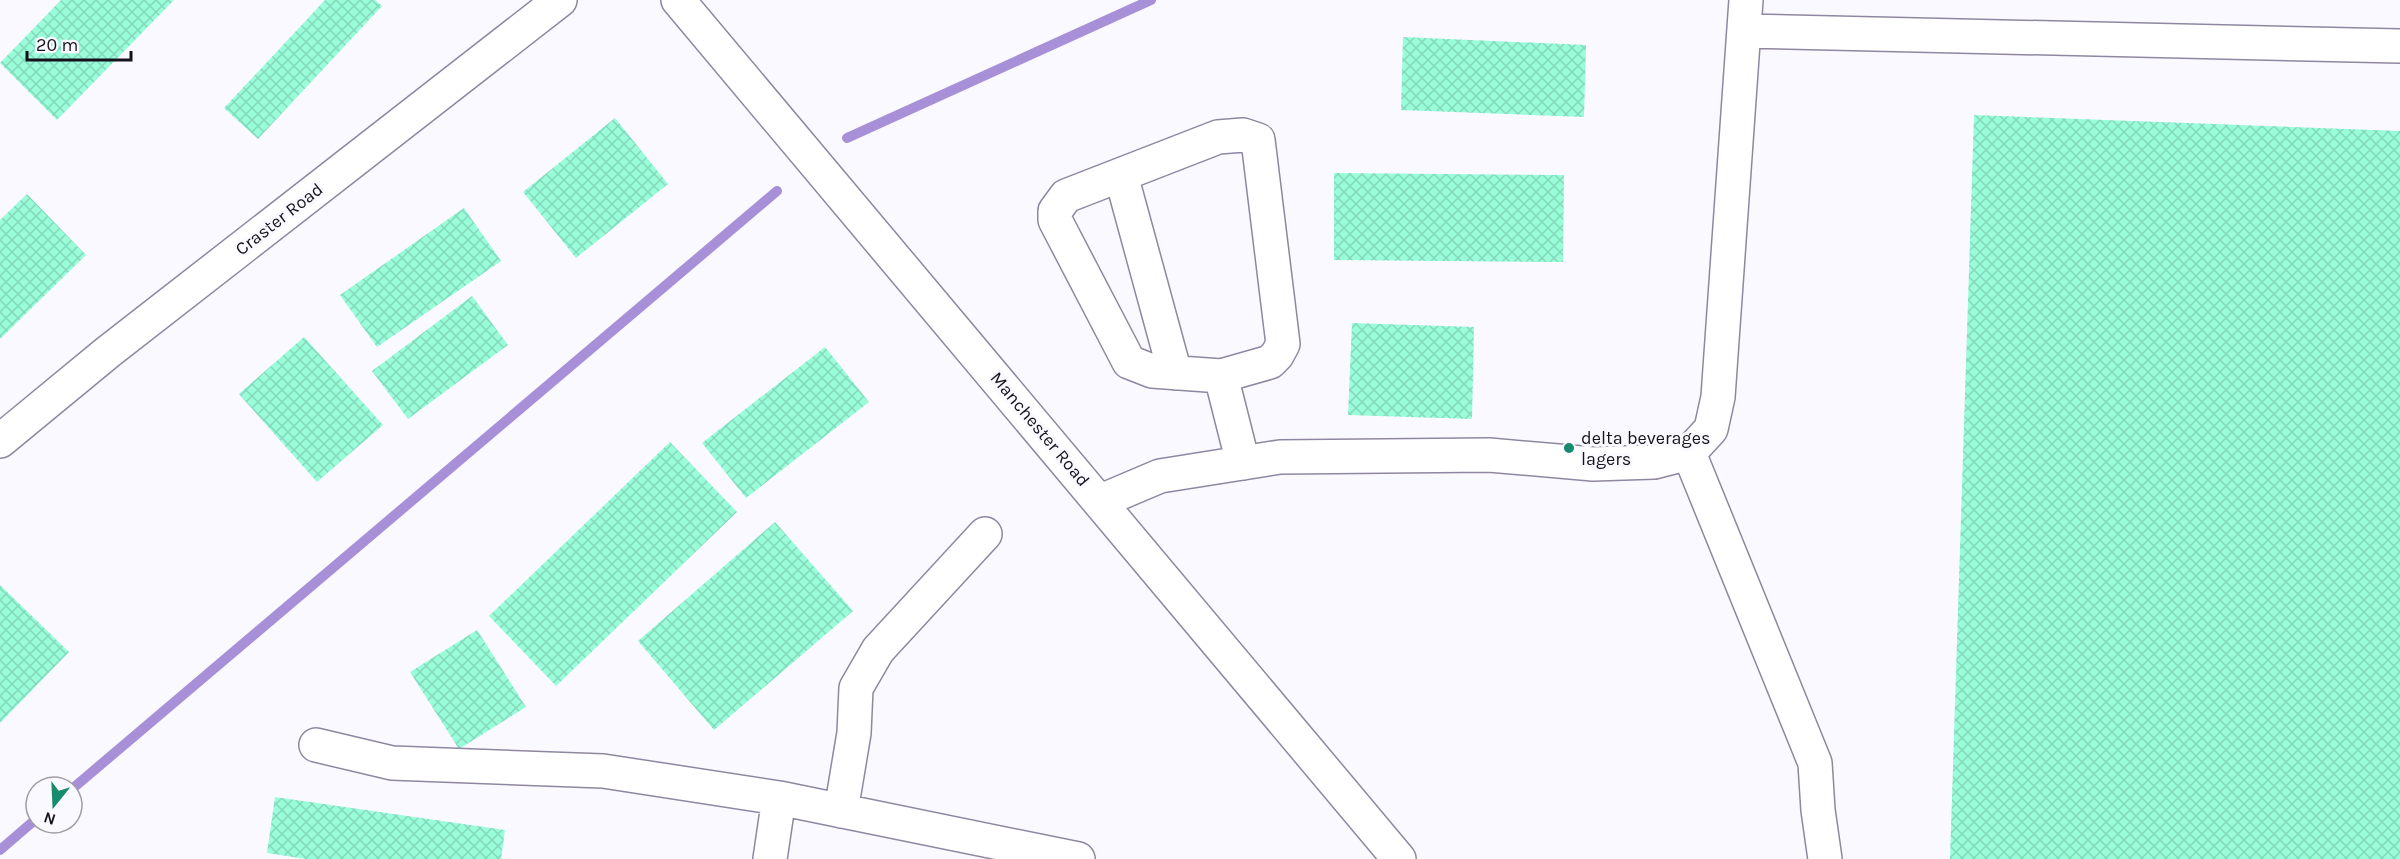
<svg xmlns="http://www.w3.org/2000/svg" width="2400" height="859" font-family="Karla,sans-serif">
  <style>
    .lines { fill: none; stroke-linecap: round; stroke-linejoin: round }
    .stream { stroke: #a790d8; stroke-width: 10 }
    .building { fill: url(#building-cross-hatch) }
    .minor-casing { stroke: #8f87a2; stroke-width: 36 }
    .minor { stroke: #fff; stroke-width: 33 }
    .poi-dot { fill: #168b6d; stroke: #faf9ff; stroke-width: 2 }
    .labels { text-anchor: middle; stroke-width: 6; stroke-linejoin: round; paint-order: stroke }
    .street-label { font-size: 18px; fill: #16131d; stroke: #faf9ff }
    .poi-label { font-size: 18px; fill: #16131d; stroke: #faf9ff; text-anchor: start }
  </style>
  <defs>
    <pattern id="building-cross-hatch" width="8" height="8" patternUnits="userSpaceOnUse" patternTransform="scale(1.5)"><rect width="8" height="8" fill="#99fdda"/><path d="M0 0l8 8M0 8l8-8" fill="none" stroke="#83d8bb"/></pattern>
  </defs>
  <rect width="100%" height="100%" fill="#faf9ff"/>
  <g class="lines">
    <path class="stream" d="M847,138L1151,0
      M72,789L777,191
      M0,850L36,819"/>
  </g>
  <path class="building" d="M61,0H174L57,120L0,63Z
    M325,0H375L382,6L258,139L224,108Z
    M1403,37L1586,45L1584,117L1401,110Z
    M1974,115L2400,131V859H1950Z
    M615,118L668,184L576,258L523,192Z
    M1334,173L1564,175L1563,262L1334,260Z
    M27,194L86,255L0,339V220Z
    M464,208L501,261L377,347L340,295Z
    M472,296L508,345L408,419L372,371Z
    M1352,323L1474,327L1472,419L1348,415Z
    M304,337L383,425L317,482L239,394Z
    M825,347L869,402L746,498L702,443Z
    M670,442L737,512L556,686L489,616Z
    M775,522L853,611L714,730L638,641Z
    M0,585L69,652L0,723Z
    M477,630L526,707L459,749L410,672Z
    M275,797L505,830L501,859H306L267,853Z"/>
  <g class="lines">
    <g class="minor-casing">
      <path id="minor" d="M678,0L1399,859
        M1744,31L2400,46
        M1243,135L1258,140L1283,344L1277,355L1270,362L1221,376L1152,371L1129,362L1055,220V211L1066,196L1218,137Z
        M1121,175L1175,373
        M1221,376L1243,463
        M0,441L108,352L560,0
        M1689,453L1815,763L1818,810L1825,859
        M1101,501L1160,476L1280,457L1489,455L1593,464L1654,462L1689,453L1711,429L1718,397L1746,0
        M316,745L392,763L603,771L779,798L1078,859
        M841,811L854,733L856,688L878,650L985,534
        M770,859L779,798"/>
    </g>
    <use href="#minor" class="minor"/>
  </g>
  <circle class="poi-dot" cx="1569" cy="448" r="6"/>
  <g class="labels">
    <g class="street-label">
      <text transform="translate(279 219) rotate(-38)" y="6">Craster Road</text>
      <text transform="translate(1040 429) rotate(50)" y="6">Manchester Road</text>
    </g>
    <g class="poi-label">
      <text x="1581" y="444">delta beverages<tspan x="1581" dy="21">lagers</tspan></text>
    </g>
  </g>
  <g transform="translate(54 805) rotate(198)"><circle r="28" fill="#faf9ff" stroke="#9f9da5" stroke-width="1.5"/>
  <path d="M0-4.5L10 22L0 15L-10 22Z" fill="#168b6d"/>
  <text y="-9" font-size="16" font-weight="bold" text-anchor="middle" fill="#16131d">N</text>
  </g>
  <path d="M27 51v9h104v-9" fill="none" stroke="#16131d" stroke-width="3"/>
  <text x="36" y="51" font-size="18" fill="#16131d" stroke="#faf9ff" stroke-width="4.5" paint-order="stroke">20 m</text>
</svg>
